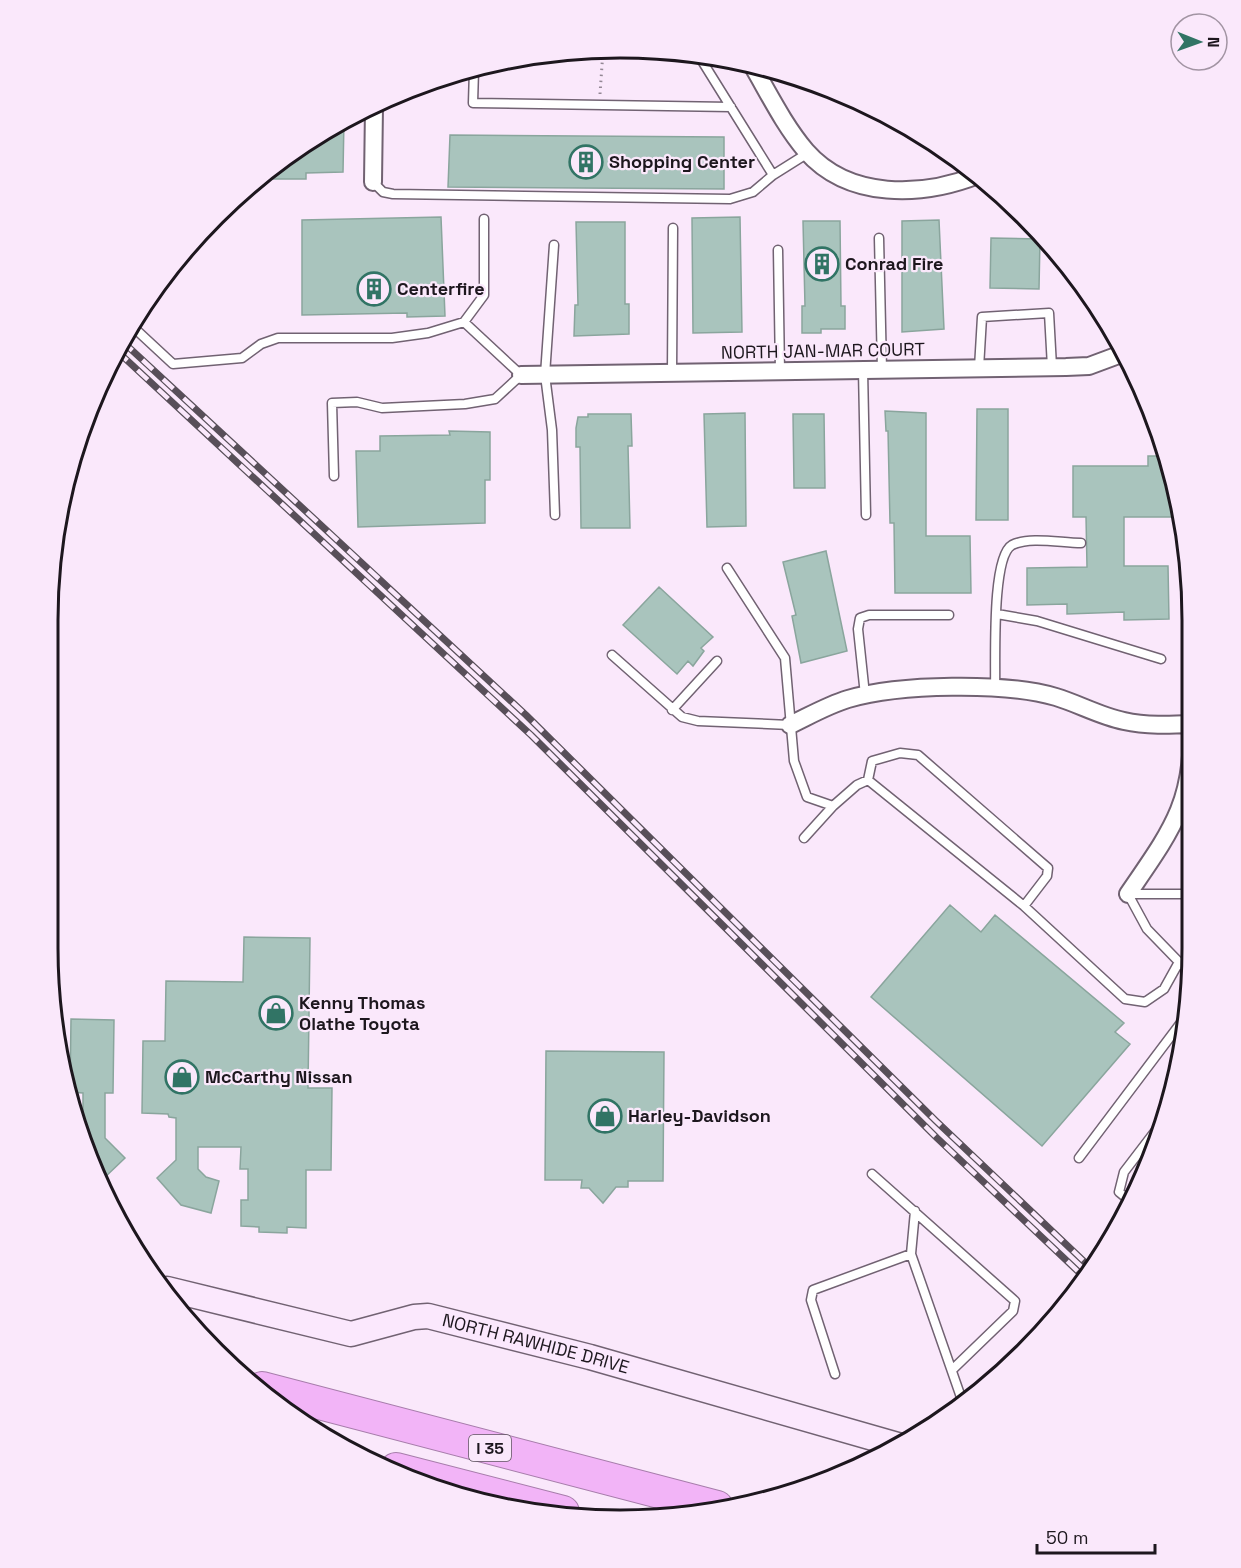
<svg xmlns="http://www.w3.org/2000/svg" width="1241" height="1568" font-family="'Space Grotesk',sans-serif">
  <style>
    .building { fill: #a9c4bd; stroke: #8aa59d; stroke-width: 1.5 }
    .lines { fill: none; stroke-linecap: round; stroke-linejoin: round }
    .lane-casing { stroke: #716272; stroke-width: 11 }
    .street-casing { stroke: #716272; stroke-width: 20 }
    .secondary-casing { stroke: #716272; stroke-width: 27 }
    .highway-casing { stroke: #a77dab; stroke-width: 34 }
    .path { stroke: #938794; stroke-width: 3; stroke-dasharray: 1.5 4.5; stroke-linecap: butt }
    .lane { stroke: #fff; stroke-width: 8 }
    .street { stroke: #fff; stroke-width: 16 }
    .secondary { stroke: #fbe8fd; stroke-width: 24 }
    .highway { stroke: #f2b4f7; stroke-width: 32 }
    .rail-casing { stroke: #584f59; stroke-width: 7 }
    .rail { stroke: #fae8fb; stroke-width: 4.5; stroke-dasharray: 14; stroke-linecap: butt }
    .labels { text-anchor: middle; stroke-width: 4.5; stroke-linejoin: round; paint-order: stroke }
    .shield { fill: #fae8fb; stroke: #5f5660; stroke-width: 1.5 }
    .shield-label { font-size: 16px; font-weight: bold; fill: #1d171e }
    .poi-label { font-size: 18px; font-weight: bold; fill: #1d171e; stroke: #fae8fb; text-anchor: start }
    .street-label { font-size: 18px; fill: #1d171e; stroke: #fae8fb }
    .rim { fill: none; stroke: #1d171e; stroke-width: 3 }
  </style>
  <rect width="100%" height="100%" fill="#fae8fb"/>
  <path class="building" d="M344,120L343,172L306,173V179H269L335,125Z
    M450,135L724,137V189L448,187Z
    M441,217L445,316L407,317V313L302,315V220Z
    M740,217L742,332L693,333L692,218Z
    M939,220L944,329L902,332V221Z
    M803,221H840L841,306H845V329H821V333H802V306H805Z
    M576,222H625V304H629V334L574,336L575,305H578Z
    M991,238L1040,239L1039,289L990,288Z
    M977,409H1008V520H976Z
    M885,411L926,413V536H970L971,593H895L894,523H890L888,431H886Z
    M745,413L746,526L707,527L704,414Z
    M588,414H631L632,446H628L630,528H581L580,447H576V428L578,417H588Z
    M793,414H824L825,488H794Z
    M449,431L490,432V480H485V523L358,527L356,451H380V436L450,435Z
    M1148,456H1167L1173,472L1181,517H1124V566H1168L1169,619L1124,620V612L1067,614V604L1027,605V568L1087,567L1086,517H1073V466H1148Z
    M826,551L847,651L801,663L792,616L796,615L783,562Z
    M659,587L713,637L701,648L704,651L693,666L688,661L677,674L623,625Z
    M950,905L981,932L995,915L1124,1023L1115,1032L1130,1044L1042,1146L871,997Z
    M244,937L310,938L308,1088H332L331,1170H306V1228L287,1227V1233L259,1232V1227L241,1226V1200H248V1169H240L241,1147H198V1169L206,1177L219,1181L211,1213L181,1205L157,1178L176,1160V1118L169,1117L168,1114L142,1113L143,1041H165L166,981L243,982Z
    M71,1019L114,1020L113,1093H105V1138L125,1158L102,1180L83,1132V1093L70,1092Z
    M546,1051L664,1052L663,1181H628V1187H616L603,1203L589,1188H581L582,1180H545Z"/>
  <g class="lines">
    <g class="lane-casing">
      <path id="lane" d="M699,56L773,175
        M474,70L473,103L731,107
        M373,182L383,192L393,194L730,199L753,192L773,175L808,153
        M879,238L882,370
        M554,245L545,375L552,430L555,515
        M778,250L780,371
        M131,325L173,364L242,358L261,344L278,338H392L428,333L464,322L484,295V219
        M979,368L982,317L1049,313L1052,367
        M863,370L866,515
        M672,373L673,228
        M334,476L332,403L357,402L382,408L465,404L495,399L521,375L464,322
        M1187,563H1189
        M727,568L785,658L794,761L807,797L833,806L857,785L868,780L1024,906L1125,999L1145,1002L1164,989L1179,962L1147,929L1128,894H1193
        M997,614L1037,621L1161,659
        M612,655L682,717L698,721L790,725
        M995,689C996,663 991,557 1012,545C1030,536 1061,543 1081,543
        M865,695L858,629L860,618L869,615H949
        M672,710L717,661
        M868,780L872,761L900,753L918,755L1048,868L1047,876L1024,906
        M804,838L833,806
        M1179,962L1191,971
        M1079,1158L1186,1016
        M872,1174L1015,1301L1013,1311L953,1369
        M1130,1201L1119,1192L1124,1172L1163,1121
        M911,1254L915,1211
        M835,1374L811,1300L813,1290L911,1254L963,1403"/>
    </g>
    <g class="street-casing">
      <path id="street" d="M752,65C769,94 784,125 806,151C849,200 922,197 978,175
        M373,182L374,107
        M521,375L1066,367L1089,366L1124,353
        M790,725C809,716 828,705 848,699C899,684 1005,682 1056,697C1079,704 1100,716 1124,721C1146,726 1170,725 1192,724
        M1128,894C1171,831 1194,803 1192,724"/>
    </g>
    <g class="secondary-casing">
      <g id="secondary">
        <path id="s1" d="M167,1289L351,1334L414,1317L428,1316L590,1357L901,1446"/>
      </g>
    </g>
    <g class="highway-casing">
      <path id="highway" d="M262,1388L717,1507
        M396,1469L563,1512"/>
    </g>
    <path class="path" d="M600,94L603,51"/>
    <use href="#lane" class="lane"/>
    <use href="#street" class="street"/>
    <use href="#secondary" class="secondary"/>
    <use href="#highway" class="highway"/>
    <g class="rail-casing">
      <path id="rail" d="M122,341L526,715L936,1121L1091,1268
        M117,351L531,735L937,1138L1085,1278"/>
    </g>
    <use href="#rail" class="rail"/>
  </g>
  <defs>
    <g id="building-ring" transform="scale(1.725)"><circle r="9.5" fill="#fae8fb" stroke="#317465" stroke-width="1.5"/><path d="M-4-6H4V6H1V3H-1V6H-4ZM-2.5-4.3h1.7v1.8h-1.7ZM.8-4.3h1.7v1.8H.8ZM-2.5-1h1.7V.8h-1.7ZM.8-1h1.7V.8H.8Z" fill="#317465"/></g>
    <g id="shop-ring" transform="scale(1.725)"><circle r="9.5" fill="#fae8fb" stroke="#317465" stroke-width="1.5"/><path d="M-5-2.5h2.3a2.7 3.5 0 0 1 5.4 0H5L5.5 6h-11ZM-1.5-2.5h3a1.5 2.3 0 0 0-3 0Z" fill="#317465"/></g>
  </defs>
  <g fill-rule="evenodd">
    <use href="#building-ring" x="586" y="162"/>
    <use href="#building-ring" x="822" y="264"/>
    <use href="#building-ring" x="374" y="289"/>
    <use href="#shop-ring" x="276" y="1013"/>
    <use href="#shop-ring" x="182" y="1077"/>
    <use href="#shop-ring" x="605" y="1116"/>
  </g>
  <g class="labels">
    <rect class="shield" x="469" y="1435" width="42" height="26" rx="4.5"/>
    <g class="shield-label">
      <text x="490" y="1454">I 35</text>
    </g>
    <g class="poi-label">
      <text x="609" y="168">Shopping Center</text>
      <text x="845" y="270">Conrad Fire</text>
      <text x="397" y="295">Centerfire</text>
      <text x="299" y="1009">Kenny Thomas<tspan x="299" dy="21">Olathe Toyota</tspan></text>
      <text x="205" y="1083">McCarthy Nissan</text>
      <text x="628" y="1122">Harley-Davidson</text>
    </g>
    <g class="street-label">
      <text transform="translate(823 351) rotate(-1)" y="6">NORTH JAN-MAR COURT</text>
      <text dy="6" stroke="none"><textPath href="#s1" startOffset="380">NORTH RAWHIDE DRIVE</textPath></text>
    </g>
  </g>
  <path d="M0 0H1241V1568H0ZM620 58H620A562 562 0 0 1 1182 620V948A562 562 0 0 1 620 1510H620A562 562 0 0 1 58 948V620A562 562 0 0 1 620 58Z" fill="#fae8fb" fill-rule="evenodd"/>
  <path class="rim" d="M620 58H620A562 562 0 0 1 1182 620V948A562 562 0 0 1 620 1510H620A562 562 0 0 1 58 948V620A562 562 0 0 1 620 58Z"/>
  <g transform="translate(1199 42) rotate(91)"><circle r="28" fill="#fae8fb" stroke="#a294a3" stroke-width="1.5"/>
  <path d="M0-4.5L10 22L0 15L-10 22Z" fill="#317465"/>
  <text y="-9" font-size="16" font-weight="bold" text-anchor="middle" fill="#1d171e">N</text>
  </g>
  <path d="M1037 1544v9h118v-9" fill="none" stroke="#1d171e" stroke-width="3"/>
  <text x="1046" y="1544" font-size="18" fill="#1d171e" stroke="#fae8fb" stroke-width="4.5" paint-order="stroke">50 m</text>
</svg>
